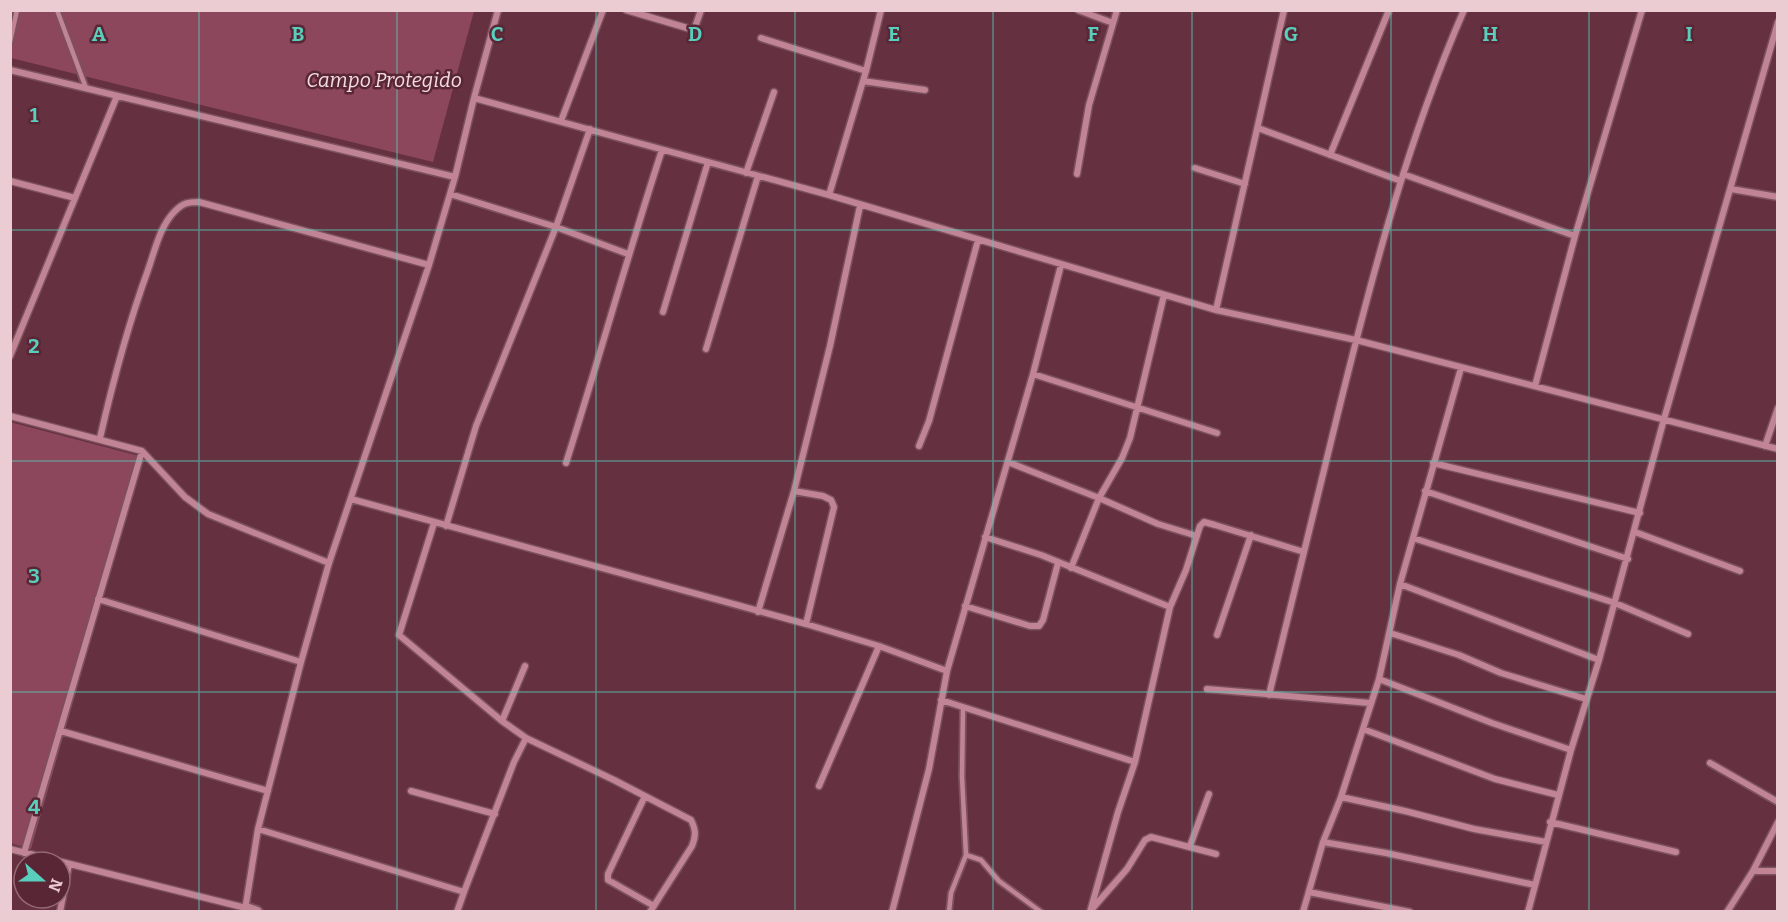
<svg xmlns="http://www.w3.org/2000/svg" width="1788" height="922" font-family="Bitter,serif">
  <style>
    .green { fill: #8c475c }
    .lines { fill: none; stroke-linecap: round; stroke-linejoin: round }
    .service-casing { stroke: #7c515e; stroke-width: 8 }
    .minor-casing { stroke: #7c515e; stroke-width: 9 }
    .tertiary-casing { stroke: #7c515e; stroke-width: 14 }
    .service { stroke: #c08494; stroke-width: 4.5 }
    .minor { stroke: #c08494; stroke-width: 6 }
    .tertiary { stroke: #c08494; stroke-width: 10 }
    .grid { fill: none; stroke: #5acebc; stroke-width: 1.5; stroke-opacity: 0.55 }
    .labels { text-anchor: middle; stroke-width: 5; stroke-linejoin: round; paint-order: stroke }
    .park-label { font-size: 20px; font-style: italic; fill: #f3dce1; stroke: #592636 }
    .grid-label { font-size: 20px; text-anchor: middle; font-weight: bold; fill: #5acebc; stroke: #592636; stroke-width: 5; stroke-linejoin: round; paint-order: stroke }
  </style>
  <rect width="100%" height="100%" fill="#653141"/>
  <path class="green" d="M11,11H474L433,162L11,58Z
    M10,422L143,457L31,849L10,843Z"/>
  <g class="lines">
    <g class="service-casing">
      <path id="service" d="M57,10L86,88
        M10,42L17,10
        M963,707L962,777L966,855L981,860L999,881L1041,912
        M949,912L951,893L966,855"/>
    </g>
    <g class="minor-casing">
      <path id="minor" d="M626,10L694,30L701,10
        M1078,10L1113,23
        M761,38L866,71
        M10,70L455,177
        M863,81L925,90
        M474,98L829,195L1216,310L1356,340L1778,449
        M561,121L603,10
        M1258,128L1401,181
        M1330,155L1389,10
        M1195,168L1245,184
        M746,173L774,92
        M1077,174L1089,105L1117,10
        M1403,174L1575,236
        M10,181L75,198
        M1731,189L1778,197
        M450,194L556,227L628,254
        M829,195L866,71L881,10
        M1216,310L1284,10
        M663,312L708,162
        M706,349L758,176
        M10,356L117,96
        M1033,374L1217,433
        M1535,386L1575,236L1642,10
        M10,416L142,451L185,497L208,514L329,563
        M100,438C113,381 128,325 148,270C155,250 160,226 175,211C183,203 188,202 199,202L429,265
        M919,446L929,421L978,240
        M1765,446L1778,408
        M1008,462L1099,498L1158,524L1197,536
        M566,463C599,359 628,254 662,150
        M1433,463L1640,513
        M794,491L823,496L831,500L834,507L806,624
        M1425,491L1628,559
        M351,499L806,624L879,646L947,671
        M434,523L399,635L502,721L526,738L614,780L691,820C696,830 696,836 692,846L650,912
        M446,526L476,426L556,227L590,129
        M1635,532L1740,571
        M985,537L1041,555L1170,607
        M1413,538L1615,603L1688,634
        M1071,568L1099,498L1122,458L1130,438L1164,295
        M1400,584L1599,660
        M98,599L301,662
        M965,606L1030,626H1039L1043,620L1058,563
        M758,612L794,491L830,346L860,206
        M1390,633L1459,655L1501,673L1586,699
        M1217,635L1251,535
        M1379,679L1492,723L1571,750
        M1207,689L1370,703
        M1269,695C1292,602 1314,510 1337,417C1371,279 1407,141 1464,10
        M941,700L1135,762
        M502,721L525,666
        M1363,729L1495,779L1558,795
        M61,731L268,791
        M1710,763L1778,802
        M819,786L879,646
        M411,791L495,814
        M645,796L608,874V880L654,906
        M1341,797L1405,811L1474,829L1546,842
        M1550,822L1676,852
        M258,829L464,892L457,912
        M1323,842L1386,853L1535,885
        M1190,846L1209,794
        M10,849L246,908
        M24,853L142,451
        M1753,871H1778
        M464,892L514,762L526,738
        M1309,892L1410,912
        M1092,909L1127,869L1145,840L1151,837L1216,854
        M245,910L258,829L301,662L329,563L429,265L455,177L474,98L498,10
        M60,912L69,864
        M892,912L929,769L947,671L1033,374L1061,265
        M1090,912L1118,812L1135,762L1170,607L1186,570L1200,526L1204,522L1215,525L1304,552
        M1303,912L1323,842L1341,797L1379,679L1400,584L1461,368
        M1528,912L1571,750L1599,660L1664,419L1778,22
        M1727,912L1753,871L1778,822"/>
    </g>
    <g class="tertiary-casing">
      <path id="tertiary" d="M246,908L257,912"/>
    </g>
    <use href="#service" class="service"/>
    <use href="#minor" class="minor"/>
    <use href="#tertiary" class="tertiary"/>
  </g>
  <path class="grid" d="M199,10V912M397,10V912M596,10V912M795,10V912M993,10V912M1192,10V912M1391,10V912M1589,10V912M10,230H1778M10,461H1778M10,692H1778"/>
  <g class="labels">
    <g class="park-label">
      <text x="384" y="87">Campo Protegido</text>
    </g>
  </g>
  <g class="grid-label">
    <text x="99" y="41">A</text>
    <text x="298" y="41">B</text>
    <text x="497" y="41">C</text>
    <text x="695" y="41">D</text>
    <text x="894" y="41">E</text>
    <text x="1093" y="41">F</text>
    <text x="1291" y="41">G</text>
    <text x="1490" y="41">H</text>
    <text x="1689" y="41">I</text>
    <text x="34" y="122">1</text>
    <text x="34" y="353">2</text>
    <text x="34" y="583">3</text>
    <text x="34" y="814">4</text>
  </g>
  <rect width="1788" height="922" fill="none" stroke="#ecccd3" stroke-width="24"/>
  <g transform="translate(42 880) rotate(111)"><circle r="28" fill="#592636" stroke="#946875" stroke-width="1.5"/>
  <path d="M0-4.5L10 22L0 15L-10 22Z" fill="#5acebc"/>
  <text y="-9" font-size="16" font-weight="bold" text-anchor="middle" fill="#ecccd3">N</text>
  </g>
</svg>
